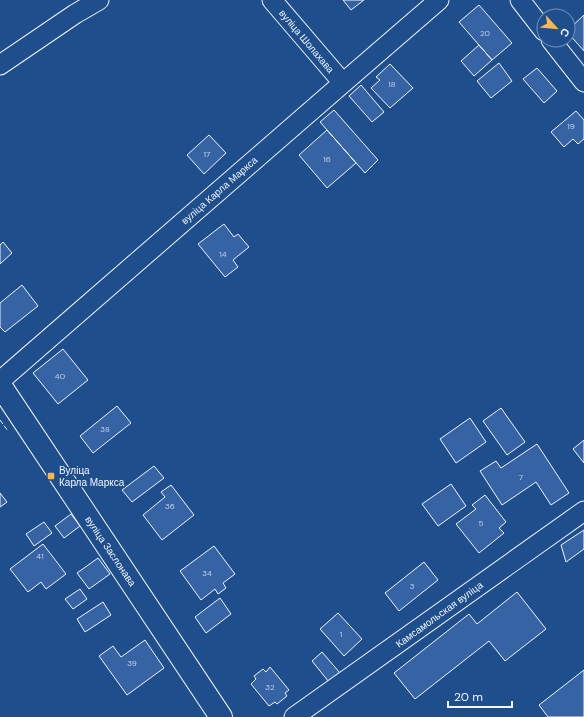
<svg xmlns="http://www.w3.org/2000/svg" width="584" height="717" font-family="'DM Sans',sans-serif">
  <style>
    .building { fill: #3563a3; stroke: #f2f6ff }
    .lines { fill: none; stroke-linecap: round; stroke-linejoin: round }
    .minor-casing { stroke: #f2f6ff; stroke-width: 21 }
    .tertiary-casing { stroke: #f2f6ff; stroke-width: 24 }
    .minor { stroke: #1f4e8c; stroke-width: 19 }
    .tertiary { stroke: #1f4e8c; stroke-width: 22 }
    .fence { stroke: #f2f6ff; stroke-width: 1; stroke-dasharray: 5 2; stroke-linecap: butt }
    .poi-dot { fill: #ffb74d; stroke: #1f4e8c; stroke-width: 1.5 }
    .labels { text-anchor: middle; stroke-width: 3; stroke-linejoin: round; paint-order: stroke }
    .number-label { font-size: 8px; fill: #c3d1e8 }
    .street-label { font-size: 10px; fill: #f2f6ff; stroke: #1f4e8c }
    .poi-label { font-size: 10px; fill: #f2f6ff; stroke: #1f4e8c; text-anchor: start }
  </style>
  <rect width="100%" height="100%" fill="#1f4e8c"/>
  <path class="building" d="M343,0H364L351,10Z
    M479,5L512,43L492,60L459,22Z
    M584,15V51L568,33V30Z
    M479,45L492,60L474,76L461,61Z
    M499,63L512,81L491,98L477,81Z
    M390,64L413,88L390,108L371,88L380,80L376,77Z
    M537,68L557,91L544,103L523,79Z
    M361,85L384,112L372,122L349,96Z
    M334,110L378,160L365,173L320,122Z
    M576,111L584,120V139L578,144L573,139L564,147L551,132Z
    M327,130L356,163L327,188L299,155Z
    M209,135L226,153L204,174L187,155Z
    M224,224L234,237L238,234L249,247L233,260L238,267L225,277L198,244Z
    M3,242L12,253L0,264V245Z
    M22,285L38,306L5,332L0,327V303Z
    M63,349L88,380L58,404L33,373Z
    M117,406L131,423L93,453L80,436Z
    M501,408L525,442L507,455L483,421Z
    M470,418L486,442L456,463L440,439Z
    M584,440V463L573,449Z
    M537,444L569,493L551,505L536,482L502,505L480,471L496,461L501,468Z
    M154,466L164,478L132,502L122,490Z
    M451,484L466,506L438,526L422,504Z
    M171,485L194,515L162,540L143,515L165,497L161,492Z
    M0,493L7,502L0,507Z
    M485,495L506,522L499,528L504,533L479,553L456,524L476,509L472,505Z
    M71,514L80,526L64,538L55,526Z
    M44,522L52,533L34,546L26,534Z
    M584,530V549L566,562L561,545Z
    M43,544L66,574L46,589L41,582L28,592L10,569Z
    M214,546L235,574L223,583L226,588L218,594L215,589L201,600L180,571Z
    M98,558L110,574L89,589L77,573Z
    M424,562L438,580L399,611L385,593Z
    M80,589L87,599L73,609L65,599Z
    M517,592L546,629L505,661L489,641L415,699L394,673L469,614L477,624Z
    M220,598L231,614L206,633L195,617Z
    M103,602L111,615L85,632L77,619Z
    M338,613L362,639L344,656L320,629Z
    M145,640L164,668L127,695L99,656L113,646L121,657Z
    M322,652L340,673L329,682L312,661Z
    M270,667L289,690L285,693L287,696L277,704L275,702L269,706L251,684L256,679L254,676L263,669L266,672Z
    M584,670V717H548L539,705Z"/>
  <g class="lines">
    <g class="minor-casing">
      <path id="minor" d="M272,0L343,83
        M520,0L544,31
        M551,40L584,82
        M0,65L75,14L99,0
        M0,381L343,83L439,0
        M294,717L584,511"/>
    </g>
    <g class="tertiary-casing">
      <path id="tertiary" d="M0,385L221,717"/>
    </g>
    <use href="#minor" class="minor"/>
    <use href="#tertiary" class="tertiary"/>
    <path class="fence" d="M0,420L8,431"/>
  </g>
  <rect class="poi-dot" x="47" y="472" width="8" height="8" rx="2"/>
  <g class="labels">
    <g class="number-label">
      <text x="485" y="36">20</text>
      <text x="392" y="87">18</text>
      <text x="571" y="129">19</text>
      <text x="207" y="157">17</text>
      <text x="327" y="162">16</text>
      <text x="223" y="257">14</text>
      <text x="60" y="379">40</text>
      <text x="105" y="432">38</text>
      <text x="521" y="480">7</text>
      <text x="170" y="509">36</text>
      <text x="481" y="526">5</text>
      <text x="40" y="559">41</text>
      <text x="207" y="576">34</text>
      <text x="412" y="589">3</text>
      <text x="341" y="637">1</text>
      <text x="132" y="666">39</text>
      <text x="270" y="690">32</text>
    </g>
    <g class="street-label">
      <text transform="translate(307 41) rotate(50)" y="4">вуліца Шолахава</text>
      <text transform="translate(219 190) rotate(-41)" y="4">вуліца Карла Маркса</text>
      <text transform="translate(111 551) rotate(56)" y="4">вуліца Заслонава</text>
      <text transform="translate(439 614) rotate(-36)" y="4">Камсамольская вуліца</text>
    </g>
    <g class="poi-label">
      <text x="59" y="474">Вуліца<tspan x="59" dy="12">Карла Маркса</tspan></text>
    </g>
  </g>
  <g transform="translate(556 28) rotate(117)"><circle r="19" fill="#1f4e8c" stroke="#7391ba"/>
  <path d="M0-3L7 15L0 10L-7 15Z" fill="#ffb74d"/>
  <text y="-6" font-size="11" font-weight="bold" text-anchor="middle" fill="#f2f6ff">С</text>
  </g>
  <path d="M448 701v6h64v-6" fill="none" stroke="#f2f6ff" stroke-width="2"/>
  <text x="454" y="701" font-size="12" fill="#f2f6ff" stroke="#1f4e8c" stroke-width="3" paint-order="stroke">20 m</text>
</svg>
